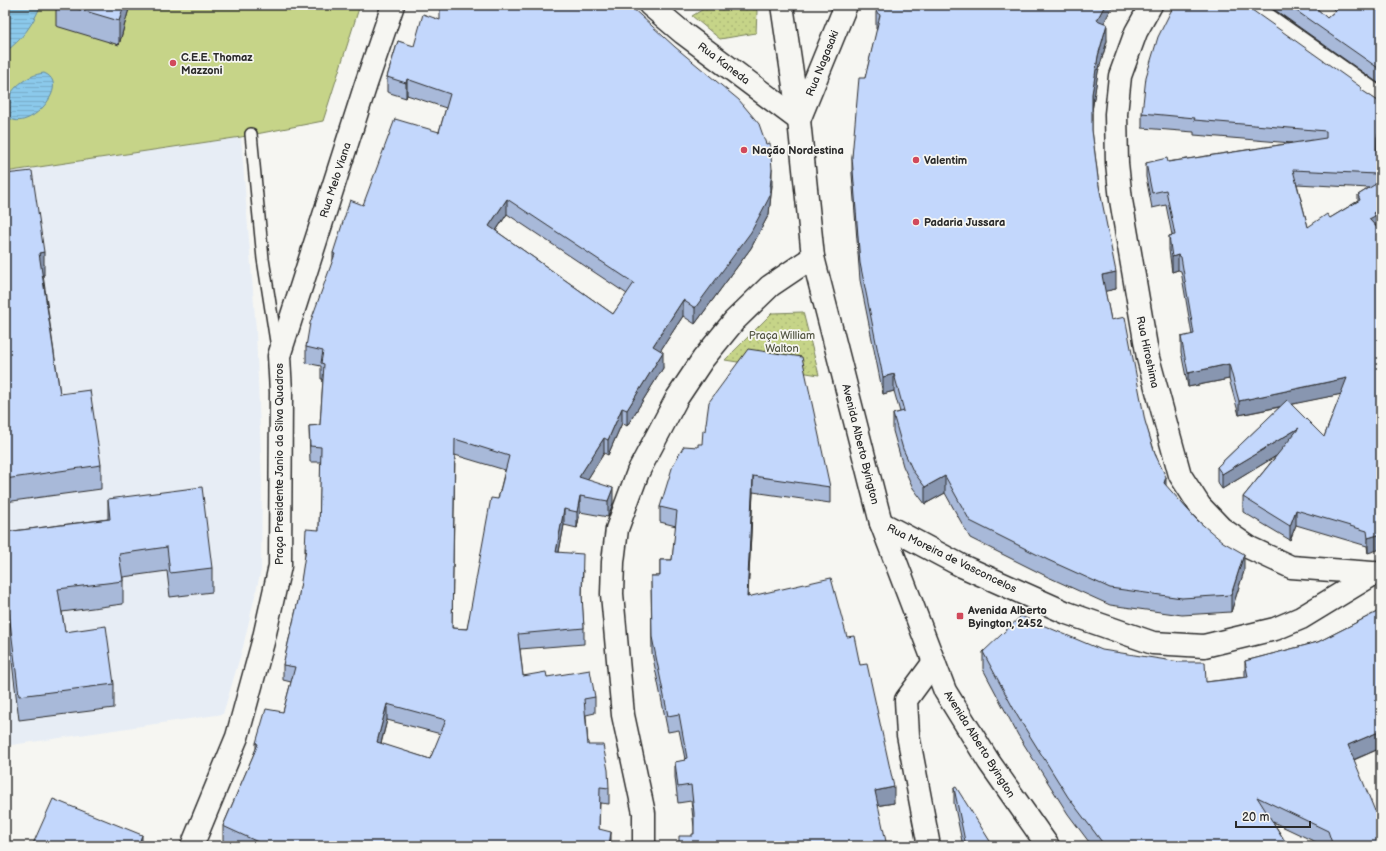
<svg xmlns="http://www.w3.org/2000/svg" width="1386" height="851" font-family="'Balsamiq Sans',sans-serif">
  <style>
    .built { fill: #e7edf5 }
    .grass { fill: #c6d488; stroke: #78805a }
    .park { fill: url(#park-dots); stroke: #78805a }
    .water { fill: url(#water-rules); stroke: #658a9e }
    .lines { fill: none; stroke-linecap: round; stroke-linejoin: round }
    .service-casing { stroke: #2b2b2b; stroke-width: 14 }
    .minor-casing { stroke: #2b2b2b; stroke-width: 25 }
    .tertiary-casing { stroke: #2b2b2b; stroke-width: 25 }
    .service { stroke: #f6f6f2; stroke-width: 11 }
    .minor { stroke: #f6f6f2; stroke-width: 22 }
    .tertiary { stroke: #f6f6f2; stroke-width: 22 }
    .wall { fill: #a8b9d9; stroke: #2b2b2b; fill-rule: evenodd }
    .shaded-wall { fill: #8896b0; stroke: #2b2b2b }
    .building { fill: #c3d7fc; stroke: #2b2b2b; fill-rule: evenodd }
    .poi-dot { fill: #d1495b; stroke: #f6f6f2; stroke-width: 1.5 }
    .labels { text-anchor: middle; stroke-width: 3.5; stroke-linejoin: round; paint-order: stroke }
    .poi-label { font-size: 11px; font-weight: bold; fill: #2b2b2b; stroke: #f6f6f2; text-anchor: start }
    .street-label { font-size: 11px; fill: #2b2b2b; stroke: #f6f6f2 }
    .park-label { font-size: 11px; fill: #525542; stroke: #f6f6f2 }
  </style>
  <defs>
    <pattern id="park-dots" width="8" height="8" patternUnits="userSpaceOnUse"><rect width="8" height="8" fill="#c6d488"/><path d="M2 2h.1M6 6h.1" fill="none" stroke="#aab676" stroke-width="1.8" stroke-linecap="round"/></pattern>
    <pattern id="water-rules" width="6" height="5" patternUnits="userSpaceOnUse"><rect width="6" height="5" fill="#8bc9eb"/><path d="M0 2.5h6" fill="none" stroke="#78adca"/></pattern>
  </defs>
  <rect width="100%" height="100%" fill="#f6f6f2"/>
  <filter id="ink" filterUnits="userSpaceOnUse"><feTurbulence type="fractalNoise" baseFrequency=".025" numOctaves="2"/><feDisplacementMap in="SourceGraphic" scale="8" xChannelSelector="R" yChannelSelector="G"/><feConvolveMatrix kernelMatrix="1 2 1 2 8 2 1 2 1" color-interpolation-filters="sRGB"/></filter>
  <g filter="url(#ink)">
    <path class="built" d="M241,137L256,330L262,481L261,570L243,647L223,714L5,746V172Z"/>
    <path class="grass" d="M5,5H360L323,121L241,137L5,172Z"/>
    <path class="park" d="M710,5H754L757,11L756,33L720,39L692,16Z
      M803,312L819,375L725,360L772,313Z"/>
    <path class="water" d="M5,5H41C33,24 22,40 5,52Z
      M44,73C72,84 31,130 11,119L6,107C8,89 27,75 44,73Z"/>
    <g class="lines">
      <g class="service-casing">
        <path id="service" d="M251,134L263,259L277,348"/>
      </g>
      <g class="minor-casing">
        <path id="minor" d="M650,5L683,33L799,120L846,5
          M1151,5L1136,32L1120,76L1116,114L1117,163L1121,200L1148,358L1180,475L1200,506L1221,528L1250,548L1291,567L1372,573
          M1246,5L1381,100
          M881,523L962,566L1067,613L1153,643L1204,646L1275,629L1301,618L1375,573
          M192,846L237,737L263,642L280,566L281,392L279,356L366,84L393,5
          M644,846V813L623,715L612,594L613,562L617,529L638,472L677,398L703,359L734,321L770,286L813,257
          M929,846L908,735L906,700L934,662"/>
      </g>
      <g class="tertiary-casing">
        <path id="tertiary" d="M782,5L799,120L813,257L881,523L945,691L989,762L1048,846"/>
      </g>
      <use href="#service" class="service"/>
      <use href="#minor" class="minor"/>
      <use href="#tertiary" class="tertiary"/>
    </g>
    <path class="wall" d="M56,5H130L119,45L56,26Z
      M1268,5H1313L1327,18L1335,11L1330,5H1381V85Z
      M876,12L1104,23L1107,41L1098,72L1092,111V130L1099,186L1116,289L1105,291L1111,320L1166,486L1197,520L1244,571L1231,612L1182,615L1110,605L1048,577L970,538L945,493L925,504L913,488L903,466L893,431V414L900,412L894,391L883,394L860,280L852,174V157L865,78L877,30L876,29Z
      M398,41L772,185L769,214L751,248L695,324L683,316L660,351L663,368L627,426L622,423L608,455L604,453L587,480L613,503L608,517L580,512L577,528L564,525L559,552L583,570L582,600L584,628V644L520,649L523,676L547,677L595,697V713L586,715L588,745L609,788V804L600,803L599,829L611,846H232L223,842V826L256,749V743L283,712L291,682L283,680V665L298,601L305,559V548L319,530L321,462H310L309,426L320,425L323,379H321V366L306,363V347L333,261V253L363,205L439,132L446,108L407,95L406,98L387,92V77ZM507,214L627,294L613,314L496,231ZM455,455L505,470L467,629L452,628ZM387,720L441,734L430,759L381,744Z
      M1362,91L1381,103V141L1377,152L1368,553L1367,546L1296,525L1290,540L1243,512V497L1276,456L1222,489L1217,482V467L1280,407L1239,415L1229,379L1188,387L1181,352V337L1192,335L1181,271L1178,270L1172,272L1169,250V236L1172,235L1166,205L1152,208L1146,177V163L1168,162L1292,143L1194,135V132L1142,128V113ZM1297,184L1369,188L1358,195V201L1330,218L1308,227ZM1341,394L1324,437L1291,404Z
      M5,174L44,275H43L60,394L101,465V489L5,502Z
      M702,444L830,487V503L753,492L748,597L847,637L860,665L894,803L692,836L694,834V827L691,801L678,803L675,777V762L684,761L685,759L679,730L668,732L652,653L651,576H660V560H672L676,526L660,522V507L698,447Z
      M108,499L212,568V592L170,597L167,571L123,577V604L62,612L65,632L114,684V708L19,720L9,637L5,638V532L108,519Z
      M1381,610V748L1354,760L1381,846H1324L1273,822L1288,846H1092L1068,814L1018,735L983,669V652L1206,682L1245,677V661L1318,642Z
      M954,788L993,846H963L954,803Z"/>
    <path class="shaded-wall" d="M124,5H130L119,45V21Z
      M1105,5H1113L1097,37V20Z
      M1107,24V41L1098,72L1092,111V94L1098,56Z
      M407,79V95L406,98V83Z
      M1381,126V141L1377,152L1376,189L1377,137Z
      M772,169V185L769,214L751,248L695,324V308Z
      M507,199V214L489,241V226Z
      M1381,208V223L1375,226L1369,219L1373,213Z
      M44,252V275L39,276V253Z
      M1178,255V270L1172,272V257Z
      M1116,272V289L1102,292V275Z
      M683,300V316L653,362V346Z
      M663,352V368L627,426V410Z
      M1229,364V379L1188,387V373Z
      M894,374V391L883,394V377Z
      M1347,378V393L1239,415V401Z
      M622,408V423L608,455V440Z
      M1299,428V442L1222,489V474Z
      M604,438V453L579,493V477Z
      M753,476V492L747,613V597Z
      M945,476V493L925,504V487Z
      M1166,477V494L1164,483Z
      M613,488V503L608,517V501Z
      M580,496V512L577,528V512Z
      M564,509V525L556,567V552Z
      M1296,510V525L1290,540V526Z
      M1381,534V549L1368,553V538Z
      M1244,554V571L1231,612V595Z
      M9,613V637L5,638V614Z
      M387,704V720L377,758V742Z
      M1381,731V748L1348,762V745Z
      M894,787V803L875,806V791Z
      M611,832V846H609Z
      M142,835V846H138Z"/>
    <path class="building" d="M65,5H124L119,21Z
      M440,5H603L608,9L612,5H629L675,47L739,100L759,124L766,144L770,143L772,169L769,198L751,232L695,308L683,300L653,346L663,352L627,410L622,408L608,440L604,438L579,477L613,488L608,501L580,496L577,512L564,509L556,552L583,554L582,595L584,628L518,634L523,676L546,672L547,677L590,670L595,697L584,699L588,745H603L608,770L609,788L600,787L599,829L611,832L609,846H256L258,842L223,826L258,744L256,743L266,709L283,712L295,667L283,665L298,601L306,548H305L306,529L319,530L321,447L310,446L309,426L320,425L324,364L321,363L323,351L306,347L310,323L335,254L333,253L350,200L363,205L395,119L439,132L450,94L407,79L406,83L387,77L398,41L414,46L423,14L440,20ZM507,199L634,283L613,314L489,226ZM455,439L509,456L498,499L491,498L467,629L452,628ZM387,704L446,720L430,759L377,742Z
      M879,5H1105L1097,20L1107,24L1098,56L1095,76L1092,94V130L1099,186L1116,272L1102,275L1111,320L1125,317L1145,421L1155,454L1166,477L1164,483L1197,520L1223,542L1244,554L1231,595L1182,598L1110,588L1048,560L970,521L945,476L925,487L913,471L903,449L893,414L904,411L894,374L883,377L860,263L852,157L859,78H865L880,15L876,12Z
      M1174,5H1245L1362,88L1360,89L1381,103V126L1377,137L1376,174L1293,170L1308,227L1327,214L1330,218L1360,200L1358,195L1379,182L1381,189V208L1373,213L1375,216L1369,219L1381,232V534L1368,538L1367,531L1296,510L1290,526L1243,497L1299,428L1222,474L1217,467L1287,400L1324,437L1347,378L1239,401L1229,364L1188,373L1181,337L1194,334L1181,257L1178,255L1172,257L1169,236L1175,235L1166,190L1152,193L1146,163L1167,158L1168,162L1326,138V131L1194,120L1195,118L1142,113L1146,77L1158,37Z
      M1288,5H1313L1327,18L1342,5H1381V70Z
      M32,171L44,252L39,253L60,394L90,390L101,465L5,479V174Z
      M748,349L802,357L830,487L753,476L747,597L831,578L847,637L854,636L860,665L867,664L894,787L875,791L887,846H679V836H692V834H694V813L691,785L678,787L675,762L685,760L684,759L687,758L679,714L668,716L652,637L651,576H660V560H672L677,511L660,507L673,465L684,446L698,447V444H702L703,430L705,431L709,402Z
      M202,487L212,568L170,573L167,547L119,554L123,581L58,589L65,632L106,626L114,684L19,696L9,613L5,614V532L110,519L108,499Z
      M1381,610V731L1348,745L1375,811L1381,807V846H1333L1328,831L1257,797L1288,846H1105L1068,797L1018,717L983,652L1021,616L1102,650L1180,662H1205L1206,682L1248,677L1245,661L1318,642Z
      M956,787L993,846H966L954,788Z
      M53,799L142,835L138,846H32Z"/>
  </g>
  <g class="poi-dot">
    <circle cx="173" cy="63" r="4"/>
    <circle cx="744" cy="150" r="4"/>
    <circle cx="916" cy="160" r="4"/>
    <circle cx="916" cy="222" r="4"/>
    <rect x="956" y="612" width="8" height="8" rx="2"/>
  </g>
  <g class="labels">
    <g class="poi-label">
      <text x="181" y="61">C.E.E. Thomaz<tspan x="181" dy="13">Mazzoni</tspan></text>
      <text x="752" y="154">Nação Nordestina</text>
      <text x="924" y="164">Valentim</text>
      <text x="924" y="226">Padaria Jussara</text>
      <text x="968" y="614">Avenida Alberto<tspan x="968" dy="13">Byington, 2452</tspan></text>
    </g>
    <g class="street-label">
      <text transform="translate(724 63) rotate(37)" y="4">Rua Kaneda</text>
      <text transform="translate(822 63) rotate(-68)" y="4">Rua Nagasaki</text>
      <text transform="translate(335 180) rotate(-72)" y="4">Rua Melo Viana</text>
      <text transform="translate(1148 352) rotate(78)" y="4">Rua Hiroshima</text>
      <text transform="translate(861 444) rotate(76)" y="4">Avenida Alberto Byington</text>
      <text transform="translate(279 464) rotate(-90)" y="4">Praça Presidente Janio da Silva Quadros</text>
      <text transform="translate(952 558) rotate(26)" y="4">Rua Moreira de Vasconcelos</text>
      <text transform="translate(980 744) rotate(58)" y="4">Avenida Alberto Byington</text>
    </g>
    <g class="park-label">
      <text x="782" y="339">Praça William<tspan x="782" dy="13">Walton</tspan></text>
    </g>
  </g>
  <rect width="1386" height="851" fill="none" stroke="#f6f6f2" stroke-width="20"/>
  <rect x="10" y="10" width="1366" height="831" fill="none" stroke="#2b2b2b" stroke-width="1.5" filter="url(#ink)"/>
  <path d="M1236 821v6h74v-6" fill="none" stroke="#2b2b2b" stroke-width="2"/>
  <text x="1242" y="821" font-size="12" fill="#2b2b2b" stroke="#f6f6f2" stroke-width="3" paint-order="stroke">20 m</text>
</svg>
